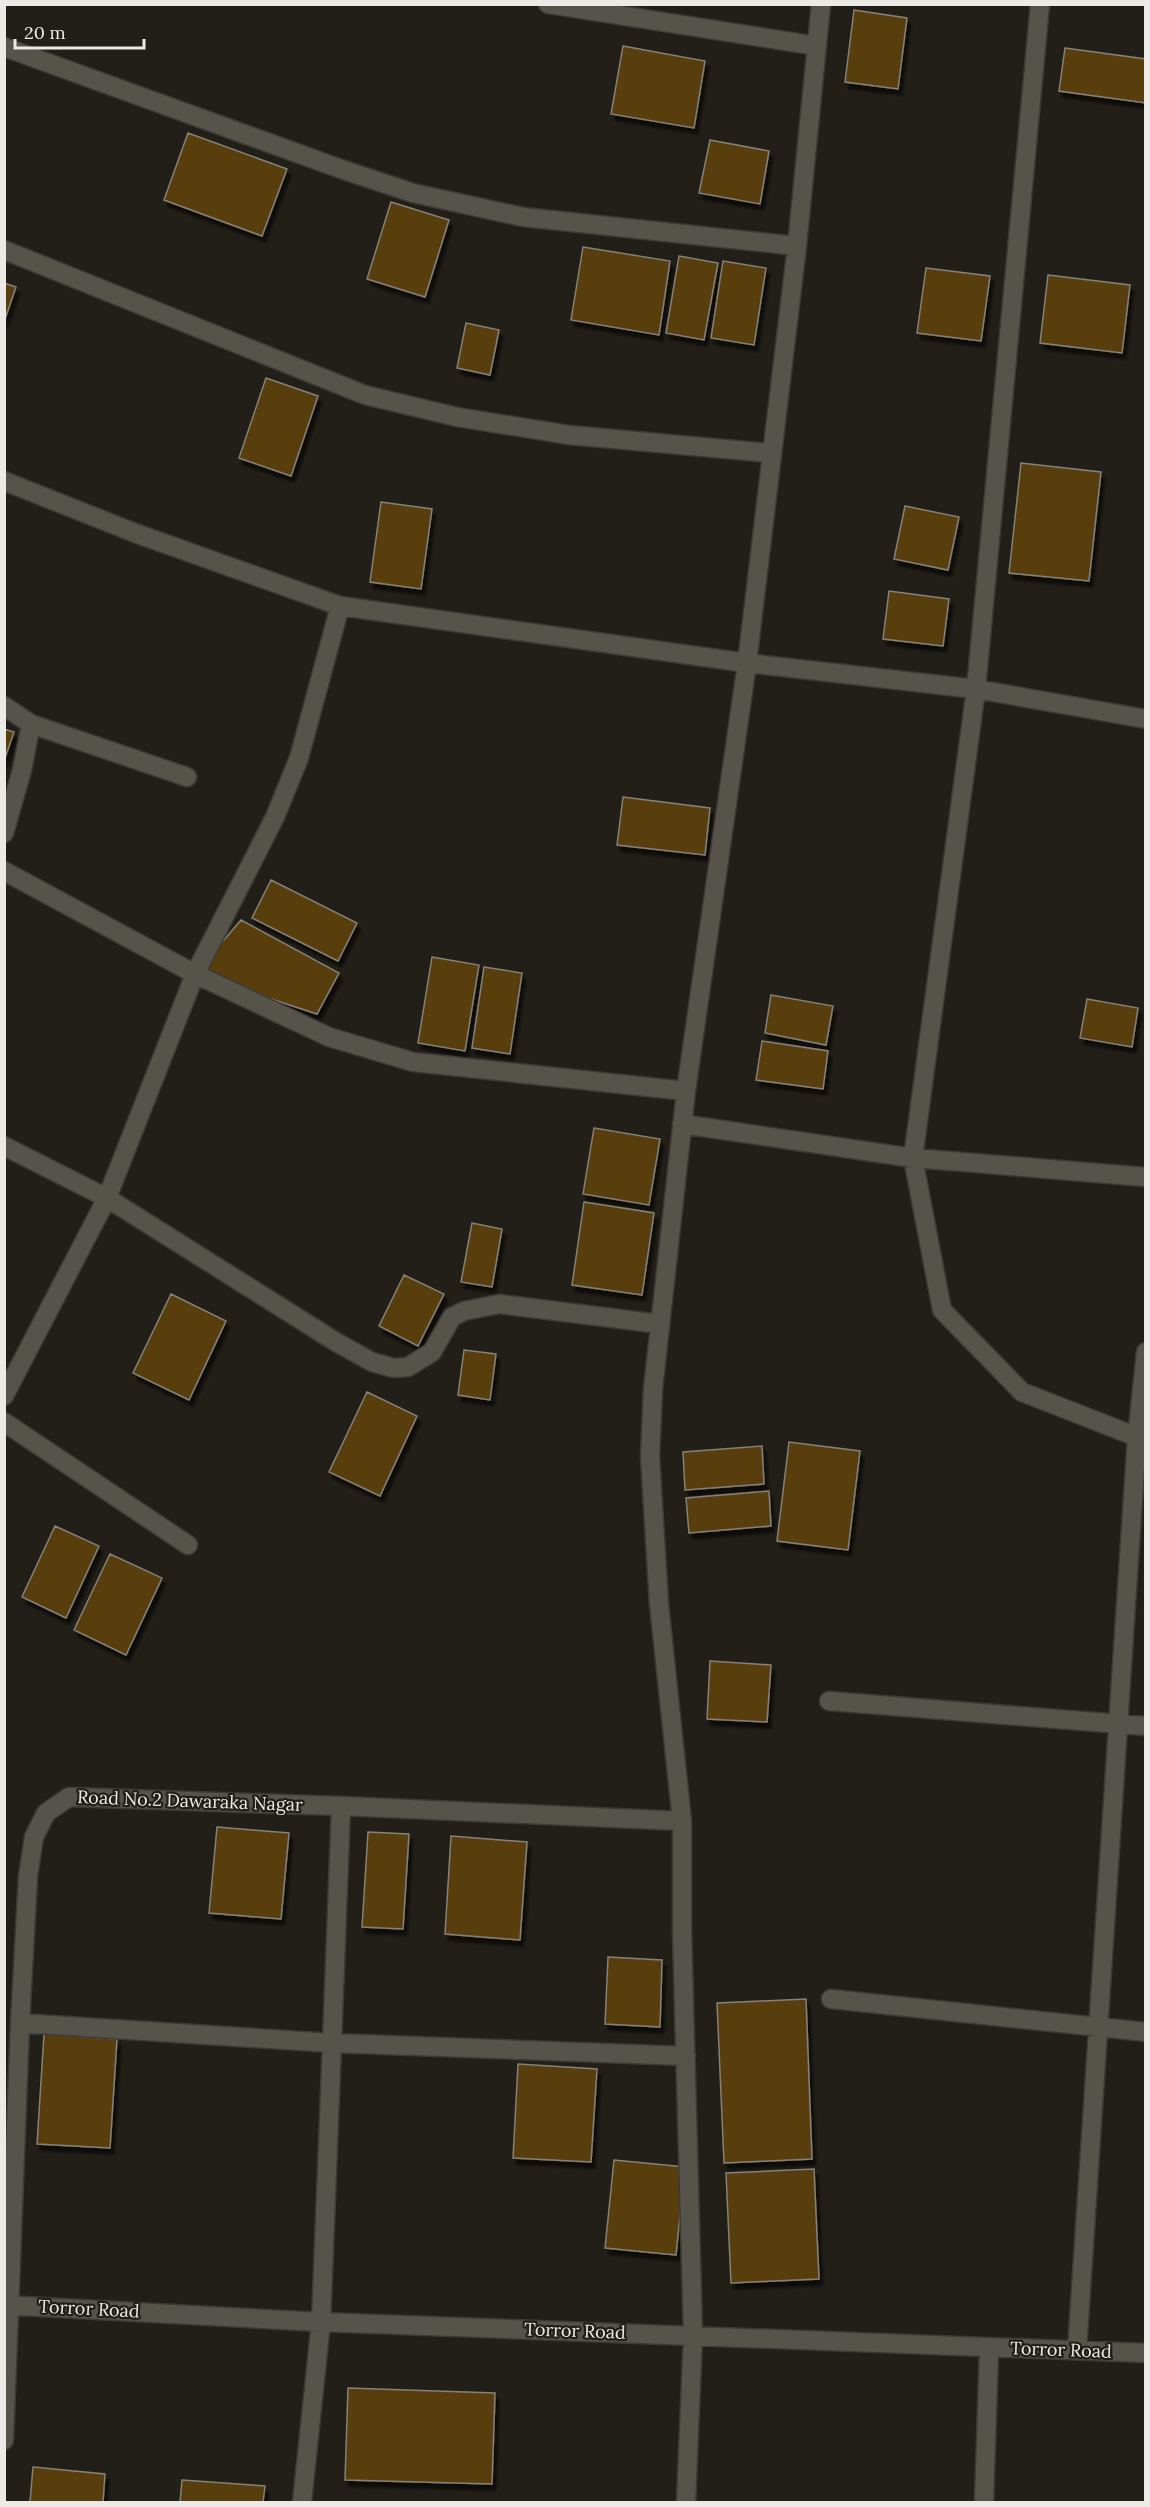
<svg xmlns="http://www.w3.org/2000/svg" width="1150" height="2507" font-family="Lora,serif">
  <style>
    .building { fill: #593e0f; stroke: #858078; stroke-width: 1.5; filter: url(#shadow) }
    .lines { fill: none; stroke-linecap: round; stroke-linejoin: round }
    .minor-casing { stroke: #3c3a36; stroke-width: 21 }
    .minor { stroke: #56534b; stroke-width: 18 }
    .labels { text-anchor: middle; stroke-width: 4.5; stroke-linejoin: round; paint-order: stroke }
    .street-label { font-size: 18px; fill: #eceae6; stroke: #221f18 }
  </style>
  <defs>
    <filter id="shadow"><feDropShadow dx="3.5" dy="6" stdDeviation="1.5" flood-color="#0009"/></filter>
  </defs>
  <rect width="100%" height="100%" fill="#221f18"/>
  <path class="building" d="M854,10L907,18L898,89L845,82Z
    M623,46L705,61L694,128L611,114Z
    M1065,48L1146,59V103L1059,91Z
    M188,133L287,169L262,236L164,200Z
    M710,140L769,151L760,204L699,193Z
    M391,202L449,220L425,297L367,279Z
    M583,247L670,261L659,335L571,320Z
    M679,256L718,263L704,340L666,333Z
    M723,261L766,268L754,345L711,338Z
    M926,268L990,276L981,341L917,333Z
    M1048,275L1130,285L1122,353L1040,343Z
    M4,283L16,287L4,322Z
    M466,323L499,330L490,375L457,368Z
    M266,378L318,396L291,476L239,458Z
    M1021,463L1101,472L1089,581L1009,573Z
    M381,502L432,509L421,589L370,582Z
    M905,506L959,517L948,570L894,559Z
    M889,591L949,599L943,646L883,639Z
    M4,729L14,732L4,761Z
    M623,797L710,808L705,855L617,845Z
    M271,880L357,923L338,961L252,918Z
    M241,920L339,973L317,1014L195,974Z
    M432,957L479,965L465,1051L418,1043Z
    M484,967L522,973L510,1054L472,1048Z
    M771,995L833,1006L826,1045L765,1033Z
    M1087,999L1138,1008L1132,1047L1080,1038Z
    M762,1041L828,1051L823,1089L756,1080Z
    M594,1128L660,1139L649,1205L583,1194Z
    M584,1202L654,1213L642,1295L572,1285Z
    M472,1223L502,1229L492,1287L461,1282Z
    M404,1275L444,1294L418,1346L379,1326Z
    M171,1294L226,1321L189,1400L133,1373Z
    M464,1350L496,1354L490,1400L458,1395Z
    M367,1392L417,1416L380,1496L329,1472Z
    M789,1442L860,1451L848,1550L777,1541Z
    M762,1446L764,1484L685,1490L683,1452Z
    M769,1491L771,1526L689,1533L686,1498Z
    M55,1526L99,1546L66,1618L22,1597Z
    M110,1554L162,1578L126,1655L74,1630Z
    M710,1661L771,1665L767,1722L707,1719Z
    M217,1827L289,1833L281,1919L209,1913Z
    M368,1832L409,1834L403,1929L362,1927Z
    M451,1836L527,1842L520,1940L445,1934Z
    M608,1957L662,1960L660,2027L605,2024Z
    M806,1999L812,2159L724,2163L717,2003Z
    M44,2034L117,2039L110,2148L37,2144Z
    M518,2064L597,2069L591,2162L513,2158Z
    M614,2160L685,2167L676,2255L605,2248Z
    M814,2169L819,2279L731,2283L726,2173Z
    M348,2388L495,2393L492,2484L345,2480Z
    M33,2467L105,2474L103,2502H30Z
    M182,2480L265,2486L263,2502H180Z"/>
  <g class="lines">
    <g class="minor-casing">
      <path id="minor" d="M548,4L817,46
        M1040,4L976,689L913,1158L942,1310L1022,1392L1137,1437L1146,1438
        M4,47L341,169L413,193L523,217L797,246
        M4,250L365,395L457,417L569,435L770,453
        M4,481L135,533L340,606L747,663L976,689L1146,719
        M4,706L31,724L22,770L4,833
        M31,724L187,777
        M4,871L195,974L329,1037L413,1062L686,1091
        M682,1124L913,1158L1146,1177
        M4,1146L107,1198L336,1342L372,1362L394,1368L408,1367L432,1352L452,1317L464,1311L499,1304L660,1324
        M4,1396L107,1198L195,974L275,817L299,758L340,606
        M4,1422L188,1545
        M829,1701L1146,1726
        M341,1806L332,2043L686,2056
        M831,1999L1146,2032
        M20,2023L332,2043L321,2322L302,2502
        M4,2305L321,2322L1146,2353
        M1077,2350L1137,1437L1146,1352
        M4,2440L20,2023L28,1876L34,1837L46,1813L69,1797L341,1806L682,1821
        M686,2502L693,2335L682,1931V1821L659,1604L650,1456L653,1389L686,1091L747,663L797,246L821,4
        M984,2502L989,2349"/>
    </g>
    <use href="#minor" class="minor"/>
  </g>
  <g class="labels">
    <g class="street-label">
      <text transform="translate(190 1801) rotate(2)" y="6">Road No.2 Dawaraka Nagar</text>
      <text transform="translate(89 2309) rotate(3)" y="6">Torror Road</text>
      <text transform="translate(575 2331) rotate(2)" y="6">Torror Road</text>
      <text transform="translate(1061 2350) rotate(2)" y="6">Torror Road</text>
    </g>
  </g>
  <rect width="1150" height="2507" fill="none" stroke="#eceae6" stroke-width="12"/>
  <path d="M15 39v9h129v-9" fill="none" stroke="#eceae6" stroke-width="3"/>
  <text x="24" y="39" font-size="18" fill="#eceae6" stroke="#221f18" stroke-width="4.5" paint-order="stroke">20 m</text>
</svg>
